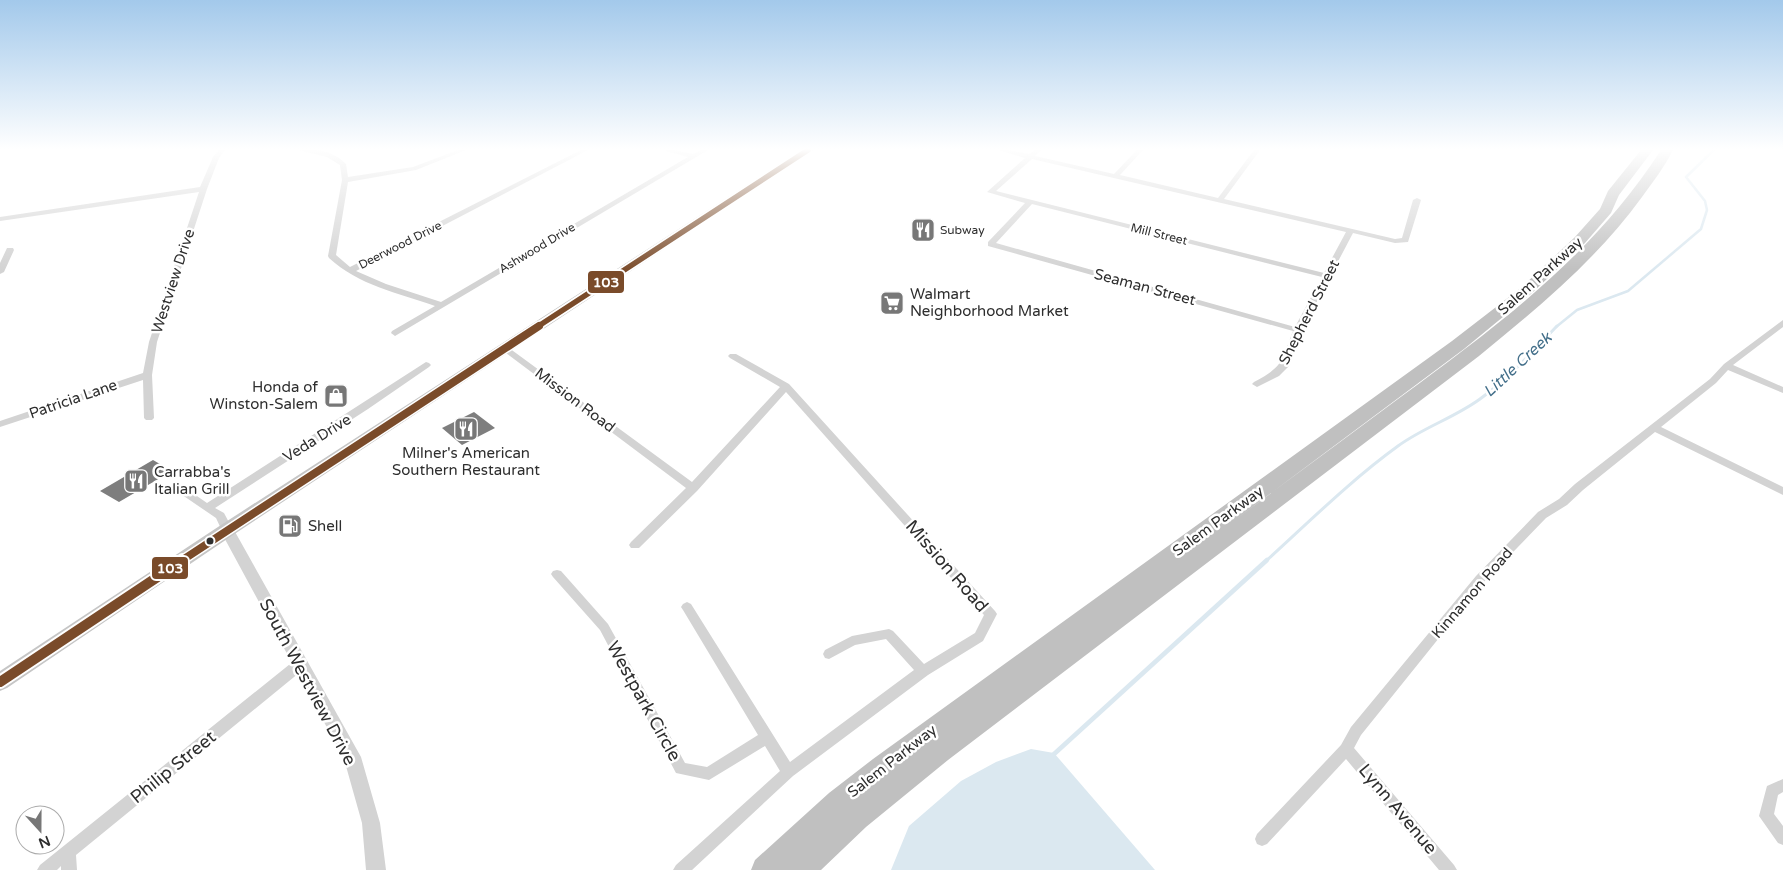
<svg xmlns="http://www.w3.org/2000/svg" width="1783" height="870" font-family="'Varela Round',sans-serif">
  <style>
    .water { fill: #dbe8f0 }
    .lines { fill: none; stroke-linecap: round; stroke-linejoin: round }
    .stream-far2 { stroke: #dbe8f0; stroke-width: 2.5 }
    .stream-far1 { stroke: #dbe8f0; stroke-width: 3 }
    .stream { stroke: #dbe8f0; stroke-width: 4.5 }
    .building { fill: #7e7e7e }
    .minor { fill: #d3d3d3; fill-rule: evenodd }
    .tertiary { fill: #d3d3d3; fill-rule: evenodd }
    .primary { fill: #c6c6c6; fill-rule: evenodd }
    .motorway { fill: #c0c0c0; fill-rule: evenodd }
    .bus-1-far2-casing { stroke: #fff; stroke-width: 9 }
    .bus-1-far1-casing { stroke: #fff; stroke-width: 11 }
    .bus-1-casing { stroke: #fff; stroke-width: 14 }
    .bus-1-far2 { stroke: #7a4b2a; stroke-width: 5.5 }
    .bus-1-far1 { stroke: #7a4b2a; stroke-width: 8 }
    .bus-1 { stroke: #7a4b2a; stroke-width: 10 }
    .bus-dot { fill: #2e2e2e; stroke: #fff; stroke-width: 2 }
    .labels { text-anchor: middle; stroke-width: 5; stroke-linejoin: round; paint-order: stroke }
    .far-poi-label { font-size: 12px; fill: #2e2e2e; stroke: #fff; text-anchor: start }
    .far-street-label { font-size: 12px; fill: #2e2e2e; stroke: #fff }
    .street-label { font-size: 15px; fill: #2e2e2e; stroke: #fff }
    .poi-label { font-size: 15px; fill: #2e2e2e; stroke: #fff; text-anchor: start }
    .water-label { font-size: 16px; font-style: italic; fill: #436f8a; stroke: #fff }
    .near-street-label { font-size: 18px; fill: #2e2e2e; stroke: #fff }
    .line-badge { stroke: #fff; stroke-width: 2 }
    .badge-label { font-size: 14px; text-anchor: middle; font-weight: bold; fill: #fff }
  </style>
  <rect width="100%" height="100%" fill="#fff"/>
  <path class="water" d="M1031,749L1054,753L1155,870H891L909,826L961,781L996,762Z"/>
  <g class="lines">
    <path class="stream-far2" d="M1556,327L1577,310L1628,291L1701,229L1707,210L1705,201L1686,177L1714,150"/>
    <path class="stream-far1" d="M1266,561C1309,522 1351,480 1398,446C1424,427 1454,418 1480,399C1509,378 1533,351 1557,326"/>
    <path class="stream" d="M1053,755L1267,560"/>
  </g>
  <path class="building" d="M474,412L495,428L462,445L442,428Z
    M153,460L172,471L119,502L100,491Z"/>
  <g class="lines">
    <path class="minor" d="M219,150H225L219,158L207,189L157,342L152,375L154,418L152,420H146L144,418L143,380L0,427V421L143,373L149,342L199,192L0,221V217L200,187L213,157Z
      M298,150C315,148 334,151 346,164L348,177L413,167L458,150H466L416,170L348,182L336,255L350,267L581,150H588L356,271L386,284L441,302L688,157L666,151L665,150H674L693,154L701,150H708L395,336L391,333L392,331L435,306C398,293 358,285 329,258L328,256L342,180L340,165L327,157Z
      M998,150H1008L1029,154L1035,150H1041L1035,156L1114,174L1137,150H1143L1120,175L1218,198L1254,150H1260L1224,199L1395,239L1402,238L1413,200L1417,198L1421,200L1408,242L1395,243L1353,233L1302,330L1290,365L1279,376L1257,387L1252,384L1254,382C1284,366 1281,362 1293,331L988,246V242L1025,203L987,192L1025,158ZM1032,159L1346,232L1324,273L996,191ZM1032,204L1322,277L1295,327L996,243Z
      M7,248H13L14,250L4,272L0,274V263Z
      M1783,320V327L1733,365L1783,387V393L1728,370L1716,383L1661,427L1783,487V495L1655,432L1583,490L1567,505L1546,518L1484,582L1361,735L1354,748L1454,865L1457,870H1439L1346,759L1267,844L1262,846L1257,844L1255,839L1257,834L1341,745L1351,727L1476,576L1538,512L1559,499L1575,484L1710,379L1724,364Z
      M505,345L692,482L780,387L730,358L728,356L730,354H736L789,384L995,611L997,614L983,641L928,675L793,776L692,870H673L676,865L780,771L765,746L709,780L676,773L600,630L553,577L551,574L553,571L557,570L561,571L608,624L685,763L707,767L758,735L683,610L681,607L683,604L687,602L691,604L790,762L914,670L886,639L855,645L829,659L825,658L823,654L825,650L852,636L889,629L893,631L924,664L975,633L984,615L786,392L697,491L639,548H631L629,545L631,542L686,488L502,350L501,348L502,346Z
      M426,362L429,363L431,365L429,367L368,409L215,508L224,513L233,530L231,533H223L216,518L172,488L173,485H181L207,503Z
      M300,659L305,660L306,664L305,668L76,855L77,870H61V866L57,870H37L40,865L295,660Z
      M1783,779V792L1778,795L1774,814L1783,826V845L1778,843L1759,816L1767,786Z"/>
    <path class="tertiary" d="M227,525L232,526L234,530L361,757L380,823L386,870H366L362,823L344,759L220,530L222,526Z"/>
    <path class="primary" d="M801,150H813L233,535L7,688L0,691V671L221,525Z"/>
    <path class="motorway" d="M1641,150H1653L1619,195L1611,213L1585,243L1532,293L1464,349L1228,525C1286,482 1344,439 1402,396C1501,323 1593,255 1661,150H1673C1665,166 1653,182 1642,197C1597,259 1538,308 1479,356L948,760L866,827L821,870H751L755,860L829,793L873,759L1452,341L1522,287L1575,237L1600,209L1608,191Z"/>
    <g class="bus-1-far2-casing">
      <path id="bus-1-far2" d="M537,327L808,150"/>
    </g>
    <g class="bus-1-far1-casing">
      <path id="bus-1-far1" d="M181,561L539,326"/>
    </g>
    <g class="bus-1-casing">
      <path id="bus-1" d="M0,682L183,560"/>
    </g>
    <use href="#bus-1-far2" class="bus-1-far2"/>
    <use href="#bus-1-far1" class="bus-1-far1"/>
    <use href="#bus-1" class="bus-1"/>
  </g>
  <linearGradient id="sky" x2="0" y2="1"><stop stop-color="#a3c9eb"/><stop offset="0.55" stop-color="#fff"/><stop offset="1" stop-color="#fff" stop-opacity="0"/></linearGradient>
  <rect width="1783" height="271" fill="url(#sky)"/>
  <defs>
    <g id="restaurant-square" transform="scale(1.25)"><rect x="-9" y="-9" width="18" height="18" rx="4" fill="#777" stroke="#fff"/><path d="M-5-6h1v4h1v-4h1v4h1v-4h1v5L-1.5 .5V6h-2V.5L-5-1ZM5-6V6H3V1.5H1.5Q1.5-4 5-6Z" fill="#fff"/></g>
    <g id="supermarket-square" transform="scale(1.25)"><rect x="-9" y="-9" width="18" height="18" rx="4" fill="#777" stroke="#fff"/><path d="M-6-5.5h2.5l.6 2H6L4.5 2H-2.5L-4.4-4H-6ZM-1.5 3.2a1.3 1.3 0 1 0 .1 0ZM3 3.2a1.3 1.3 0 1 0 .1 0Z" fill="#fff"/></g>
    <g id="shop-square" transform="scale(1.25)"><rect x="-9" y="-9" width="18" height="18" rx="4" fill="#777" stroke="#fff"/><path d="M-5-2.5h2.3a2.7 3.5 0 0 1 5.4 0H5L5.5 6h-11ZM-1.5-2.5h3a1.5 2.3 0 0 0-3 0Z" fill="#fff"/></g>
    <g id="fuel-square" transform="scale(1.25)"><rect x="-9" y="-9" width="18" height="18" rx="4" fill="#777" stroke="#fff"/><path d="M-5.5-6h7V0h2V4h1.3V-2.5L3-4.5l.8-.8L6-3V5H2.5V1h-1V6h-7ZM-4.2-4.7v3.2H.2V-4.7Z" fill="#fff"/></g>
  </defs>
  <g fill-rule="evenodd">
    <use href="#restaurant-square" x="923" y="230"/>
    <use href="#supermarket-square" x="892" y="303"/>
    <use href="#shop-square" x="336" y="396"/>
    <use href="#restaurant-square" x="466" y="429"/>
    <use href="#restaurant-square" x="136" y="481"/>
    <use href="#fuel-square" x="290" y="526"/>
  </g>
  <circle class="bus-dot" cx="210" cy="541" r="4.5"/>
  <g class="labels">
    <g class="far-poi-label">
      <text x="940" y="234">Subway</text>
    </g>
    <g class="far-street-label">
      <text transform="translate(1159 234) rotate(14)" y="4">Mill Street</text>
      <text transform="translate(400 245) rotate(-27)" y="4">Deerwood Drive</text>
      <text transform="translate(537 248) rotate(-31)" y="4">Ashwood Drive</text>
    </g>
    <g class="street-label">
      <text transform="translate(1540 276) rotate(-42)" y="5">Salem Parkway</text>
      <text transform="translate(173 281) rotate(-72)" y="5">Westview Drive</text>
      <text transform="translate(1145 287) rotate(15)" y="5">Seaman Street</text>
      <text transform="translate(1309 312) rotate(-63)" y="5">Shepherd Street</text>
      <text transform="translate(73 399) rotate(-19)" y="5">Patricia Lane</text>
      <text transform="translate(575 400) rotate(37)" y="5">Mission Road</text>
      <text transform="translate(317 438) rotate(-32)" y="5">Veda Drive</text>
      <text transform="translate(1218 521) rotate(-36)" y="5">Salem Parkway</text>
      <text transform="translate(1472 593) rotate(-49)" y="5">Kinnamon Road</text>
      <text transform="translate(892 761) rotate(-38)" y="5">Salem Parkway</text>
    </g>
    <g class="poi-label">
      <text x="910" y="299">Walmart<tspan x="910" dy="17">Neighborhood Market</tspan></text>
      <text x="318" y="392" text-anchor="end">Honda of<tspan x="318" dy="17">Winston-Salem</tspan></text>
      <text x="466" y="458" text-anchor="middle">Milner's American<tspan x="466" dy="17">Southern Restaurant</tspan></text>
      <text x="154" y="477">Carrabba's<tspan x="154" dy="17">Italian Grill</tspan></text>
      <text x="308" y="531">Shell</text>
    </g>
    <g class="water-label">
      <text transform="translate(1517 364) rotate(-43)" y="6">Little Creek</text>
    </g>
    <g class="near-street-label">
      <text transform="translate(947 566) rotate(49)" y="6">Mission Road</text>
      <text transform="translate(308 682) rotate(62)" y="6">South Westview Drive</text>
      <text transform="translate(644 701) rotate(61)" y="6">Westpark Circle</text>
      <text transform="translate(173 767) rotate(-39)" y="6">Philip Street</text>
      <text transform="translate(1398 809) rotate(50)" y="6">Lynn Avenue</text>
    </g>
  </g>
  <g class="line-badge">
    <rect x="587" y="270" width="38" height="24" rx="5" fill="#7a4b2a"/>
    <rect x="151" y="556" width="38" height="24" rx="5" fill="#7a4b2a"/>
  </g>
  <g class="badge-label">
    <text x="606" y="287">103</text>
    <text x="170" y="573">103</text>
  </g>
  <g transform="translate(40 830) rotate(159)"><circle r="24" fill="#ffffff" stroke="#ababab"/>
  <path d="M0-4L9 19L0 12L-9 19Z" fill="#777777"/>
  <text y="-8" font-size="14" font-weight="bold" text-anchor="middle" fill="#2e2e2e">N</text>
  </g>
</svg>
